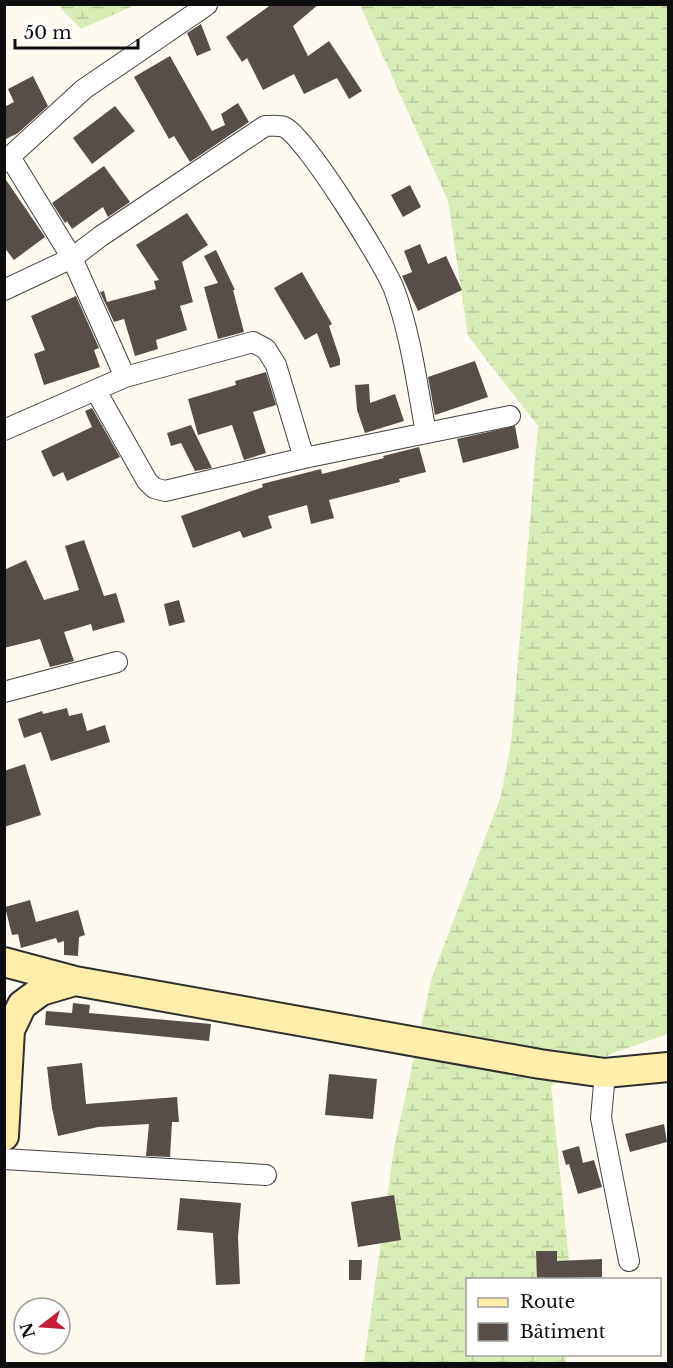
<svg xmlns="http://www.w3.org/2000/svg" width="673" height="1368" font-family="'Libre Baskerville',serif">
  <style>
    .wetland { fill: url(#wetland-marsh) }
    .building { fill: #574e4a }
    .lines { fill: none; stroke-linecap: round; stroke-linejoin: round }
    .street-casing { stroke: #414141; stroke-width: 22 }
    .secondary-casing { stroke: #303030; stroke-width: 32 }
    .street { stroke: #fff; stroke-width: 20 }
    .secondary { stroke: #ffedaa; stroke-width: 28 }
  </style>
  <defs>
    <pattern id="wetland-marsh" width="20" height="14" patternUnits="userSpaceOnUse" patternTransform="scale(1.5)"><rect width="20" height="14" fill="#d8ecb6"/><path d="M1 5h8M5 5V1M11 12h8M15 12V8" fill="none" stroke="#b8c99b"/></pattern>
  </defs>
  <rect width="100%" height="100%" fill="#fffaef"/>
  <path class="wetland" d="M58,5H135L81,29Z
    M360,5H668V1034L613,1053L551,1086L571,1279L468,1280V1354L567,1355L565,1363H364L394,1148L432,977L501,796L511,743L538,426L468,336L448,201Z"/>
  <path class="building" d="M272,4H319L293,26L308,56L329,41L362,91L349,99L337,78L304,94L294,74L263,90L247,58L242,62L226,37Z
    M201,24L211,50L197,56L187,33Z
    M170,56L212,131L225,125L221,114L238,103L249,122L190,162L174,136L169,139L134,77Z
    M33,76L48,106L18,133L4,140V107L14,102L8,89Z
    M115,106L135,131L92,164L73,138Z
    M104,166L130,202L108,217L103,207L72,229L67,221L65,223L52,203Z
    M4,177L45,237L14,260L4,247Z
    M410,185L421,207L403,217L391,195Z
    M187,213L208,245L182,262L193,302L180,306L187,330L156,340L158,349L135,356L124,319L114,322L100,292L104,291L107,302L156,289L154,281L159,280L136,245Z
    M420,244L428,264L446,256L462,290L418,311L402,276L412,272L404,251Z
    M216,250L235,290H233L244,332L218,339L204,287L218,283L204,256Z
    M302,272L332,324L329,326L340,359V365L330,368L317,333L305,340L274,288Z
    M76,296L99,348L94,350L100,367L44,385L34,354L45,350L31,316Z
    M475,361L488,397L435,415L428,377Z
    M266,372L276,405L253,412L266,453L244,460L232,425L198,435L188,399L236,385L235,381Z
    M369,384L370,403L395,394L404,421L365,433L357,410L355,385Z
    M92,408L120,457L67,481L63,472L53,477L41,451L92,427L85,411Z
    M191,425L212,468L195,471L181,443L171,446L167,433Z
    M515,426L519,448L463,463L457,439Z
    M419,447L426,472L399,479L400,482L329,500L334,518L311,524L307,505L268,516L272,528L243,538L240,531L193,548L181,516L263,487L262,484L321,469L322,474L384,458L383,456Z
    M84,540L104,596L116,593L125,622L93,631L91,624L64,632L74,661L50,667L40,639L4,648V570L26,560L44,600L79,590L65,546Z
    M179,600L185,622L169,626L164,604Z
    M67,708L69,716L82,713L87,731L105,725L110,742L51,761L41,732L24,738L18,719L42,711L43,714Z
    M25,764L41,815L4,827V771Z
    M30,900L36,922L78,910L85,935L79,937L78,956L64,955V941L58,943L56,938L21,948L18,934L12,935L5,907Z
    M73,1003L90,1005L89,1013L211,1024L209,1041L45,1025L46,1011L72,1013Z
    M82,1063L86,1104L177,1097L179,1122H172L170,1157L146,1156L149,1124L98,1127L58,1136L52,1108L47,1067Z
    M329,1074L377,1079L373,1119L325,1115Z
    M664,1124L667,1142L630,1152L625,1134Z
    M579,1146L583,1163L594,1160L602,1187L578,1194L569,1164L566,1165L562,1151Z
    M394,1195L401,1240L358,1247L351,1202Z
    M180,1198L241,1203L238,1237L240,1284L216,1285L213,1233L177,1230Z
    M536,1251H557V1261L602,1259V1277L537,1279Z
    M349,1260H362L361,1280H349Z"/>
  <g class="lines">
    <g class="street-casing">
      <path id="street" d="M10,157L72,258L125,377
        M4,162L84,89L207,5
        M4,290L72,258L101,236L265,126C271,126 279,125 284,127C304,134 385,265 394,289C411,335 417,385 426,433
        M96,391L147,481L154,488L165,491L304,458L510,416
        M4,430L125,377L253,342L266,349L276,365L304,458
        M4,692L117,662
        M605,1073L601,1118L629,1261
        M4,1159L266,1175"/>
    </g>
    <g class="secondary-casing">
      <path id="secondary" d="M4,962L75,981
        M4,1136L10,1030L22,1005L41,991L75,981L540,1064L605,1073L668,1067"/>
    </g>
    <use href="#street" class="street"/>
    <use href="#secondary" class="secondary"/>
  </g>
  <rect width="673" height="1368" fill="none" stroke="#0e0e0e" stroke-width="12"/>
  <rect x="466" y="1278" width="195" height="78" fill="#ffffff" stroke="#9f9f9f" stroke-width="1.5"/>
  <rect x="478" y="1298" width="30" height="9" fill="#ffedaa" stroke="#9f9f9f" stroke-width="1.5"/>
  <text x="520" y="1308" font-size="18" fill="#0e0e0e">Route</text>
  <rect x="478" y="1323" width="30" height="18" fill="#574e4a" stroke="#9f9f9f" stroke-width="1.5"/>
  <text x="520" y="1338" font-size="18" fill="#0e0e0e">Bâtiment</text>
  <g transform="translate(42 1326) rotate(253)"><circle r="28" fill="#ffffff" stroke="#9f9f9f" stroke-width="1.5"/>
  <path d="M0-4.5L10 22L0 15L-10 22Z" fill="#c71d38"/>
  <text y="-9" font-size="16" font-weight="bold" text-anchor="middle" fill="#0e0e0e">N</text>
  </g>
  <path d="M15 39v9h123v-9" fill="none" stroke="#0e0e0e" stroke-width="3"/>
  <text x="24" y="39" font-size="18" fill="#0e0e0e" stroke="#ffffff" stroke-width="4.5" paint-order="stroke">50 m</text>
</svg>
